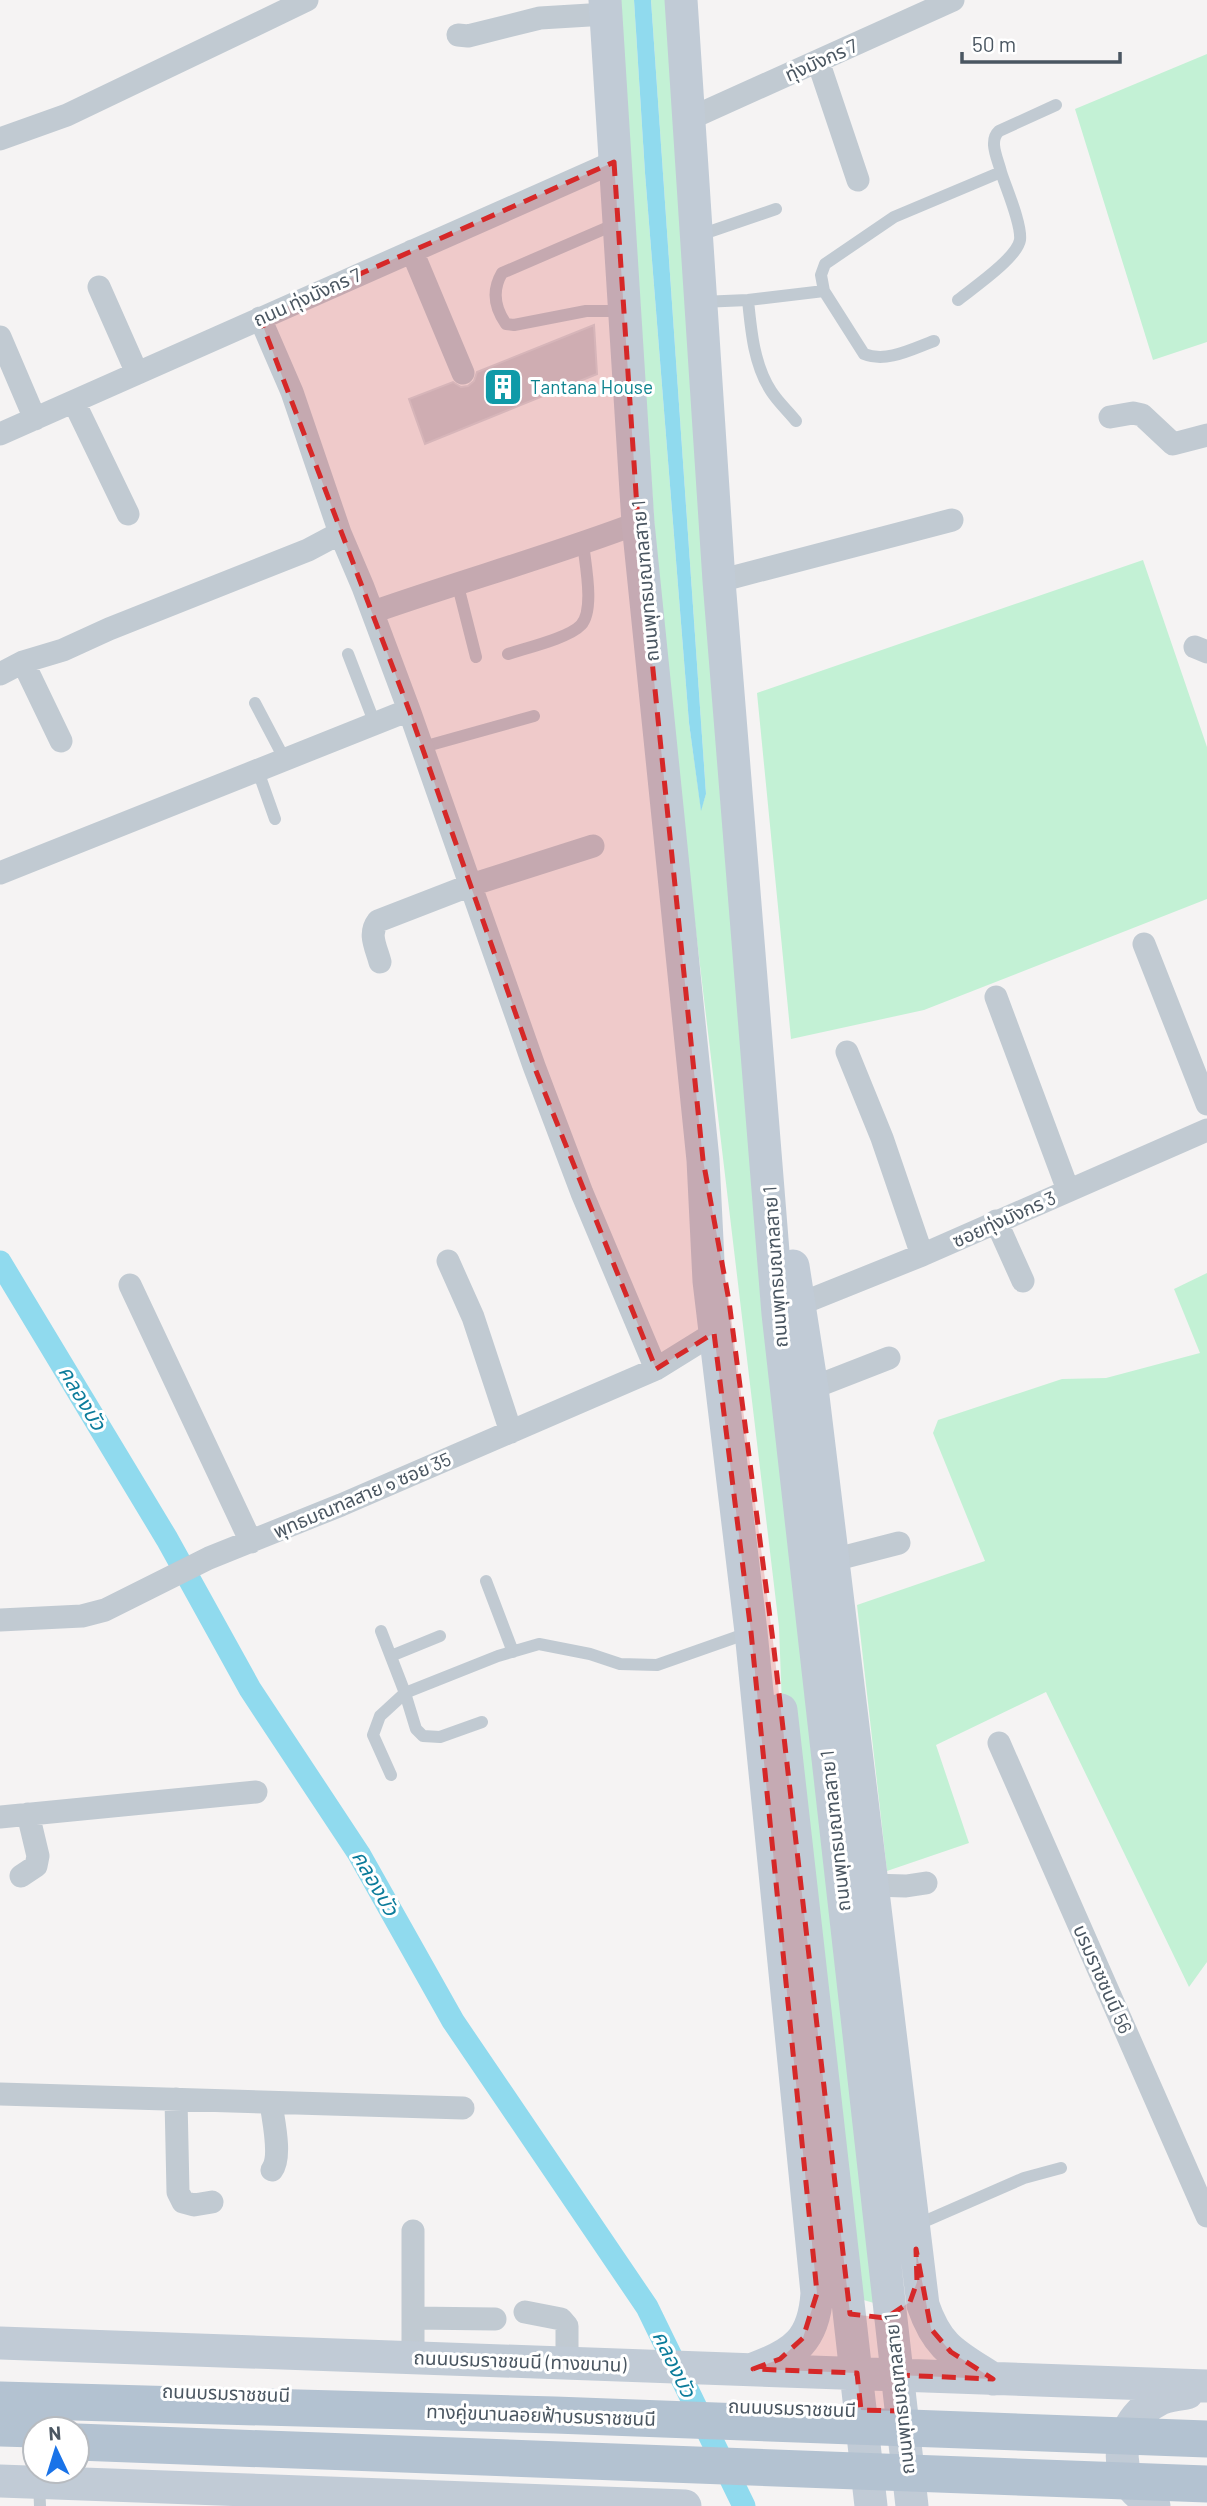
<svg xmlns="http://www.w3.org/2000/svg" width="1207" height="2506" font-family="Barlow,'Noto Sans Thai',sans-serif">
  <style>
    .green { fill: #c3f1d5 }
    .water { fill: #90daee }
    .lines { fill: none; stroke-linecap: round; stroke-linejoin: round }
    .canal { stroke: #90daee; stroke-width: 23 }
    .building { fill: #cdcfd5; stroke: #d7d9de; stroke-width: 2 }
    .lane { stroke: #c1cad2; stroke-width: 12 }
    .street { stroke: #c1cad2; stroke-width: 23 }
    .secondary { stroke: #c1cbd6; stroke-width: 33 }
    .primary { stroke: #b3c2d1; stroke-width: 37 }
    .marked { fill: #d62828; fill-opacity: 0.2; stroke: #d62828; stroke-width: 5; stroke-dasharray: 14 9; stroke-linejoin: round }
    .labels { text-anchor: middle; stroke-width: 6; stroke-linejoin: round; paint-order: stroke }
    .street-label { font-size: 19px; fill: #4a5661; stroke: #fff }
    .culture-label { font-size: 19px; fill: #0d838f; stroke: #fff; text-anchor: start }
    .water-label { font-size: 21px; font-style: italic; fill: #0c7c9b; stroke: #fff }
  </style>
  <rect width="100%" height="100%" fill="#f5f3f3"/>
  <path class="green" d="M618,0H634L645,173L689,723L701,809L706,794L651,0H667L874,2303L839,2293L788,1863L779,1627L664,664Z
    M1207,54V342L1153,360L1075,109Z
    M1143,560L1207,747V899L924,1010L791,1039L757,693Z
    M1207,1273V1962L1189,1987L1046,1692L936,1745L969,1843L887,1871L857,1605L985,1561L933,1433L938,1420L1062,1379L1106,1378L1200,1353L1174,1289Z"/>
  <path class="water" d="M634,0H651L706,794L701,811L689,723L645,173Z"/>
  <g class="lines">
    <path class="canal" d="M0,1262L167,1539L250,1689L359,1854L453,2021L647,2307L744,2506"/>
  </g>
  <path class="building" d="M594,325L597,374L425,444L409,399L453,382L461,387L468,386L474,381L477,372Z"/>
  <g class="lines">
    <path class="lane" d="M618,223L502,273C492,290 494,307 506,324L514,325L586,311H622
      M697,236L776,209
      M748,300C751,331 754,365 771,391C778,402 788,411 796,421
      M958,300C973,288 1017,258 1020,240C1022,224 1006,188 1001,172
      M701,302L748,300L824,291
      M934,341C912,349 887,363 864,354L824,291L821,275L825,264L894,217L1001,172C998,159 988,141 999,131L1056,105
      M457,582L476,657
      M348,654L375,724
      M508,654C526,648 569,638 581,625C595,610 585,563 583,543
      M255,703L285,760
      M423,747L534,716
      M258,771L275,819
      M486,1581L513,1652
      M381,1631L405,1693L416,1729L423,1736L440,1737L482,1722
      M391,1656L440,1636
      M391,1775L373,1735L380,1716L405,1693L498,1656L539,1644L590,1654L620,1664L657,1665L748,1633
      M914,2226L1024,2178L1061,2168
      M39,2482L40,2506"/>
    <path class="street" d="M458,35L468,36L540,18L606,14
      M818,61L858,180
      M689,119L953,0
      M0,139L67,115L307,0
      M412,251L463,373
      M99,287L137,373
      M260,318L292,392L340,533L363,587L409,710L534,1066L582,1193L656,1369
      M0,337L35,419
      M74,402L128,514
      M1110,417L1133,413L1142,415L1173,444L1207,435
      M0,434L614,162
      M719,581L952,520
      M373,612C461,581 551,556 638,523
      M1195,647L1207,652
      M23,662L61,741
      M0,674L23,662L63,650L109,629L308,550L340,533
      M0,873L409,710
      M1144,944L1207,1104
      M380,962C376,947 368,934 378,921L471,885L593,846
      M996,997L1068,1190
      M847,1052L882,1138L922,1255
      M996,1221L1023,1281
      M448,1261L473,1317L511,1432
      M130,1285L251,1542
      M800,1304L922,1255L1207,1130
      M812,1388L889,1358
      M833,1560L899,1543
      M0,1620L82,1616L105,1610L209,1558L341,1505L656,1369L714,1333
      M999,1743L1207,2216
      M0,1817L256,1792
      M21,1876L36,1866L38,1856L28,1814
      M871,1885L906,1886L926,1883
      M0,2094L463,2108
      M176,2099L178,2192L183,2202L194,2205L212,2202
      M271,2103C273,2119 282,2157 272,2170
      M413,2231V2358
      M525,2312L561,2319L567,2326V2363
      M413,2318L495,2319"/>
    <path class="secondary" d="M605,0L638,523L703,1160L709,1281L751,1632L817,2293C814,2340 795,2354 753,2369
      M681,0L719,581L778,1314L912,2506
      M793,1266L812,1388L923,2305C938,2349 956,2355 993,2379
      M781,1710L871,2506
      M0,2343L1207,2386
      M0,2481L685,2506
      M1154,2506C1144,2498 1132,2490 1127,2478C1113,2448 1132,2412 1160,2399C1168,2395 1179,2394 1187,2393"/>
    <path class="primary" d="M0,2400L555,2415L1207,2439
      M0,2428L35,2429
      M77,2442L1207,2484"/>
  </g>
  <path class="marked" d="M614,162L638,523L703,1160L729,1301L773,1641L850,2314L886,2318L910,2302L917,2282L916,2249L931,2329L951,2352L993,2379L897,2375L901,2411L861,2410L857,2373L753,2369L780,2359L803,2338L817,2293L751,1632L714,1333L656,1369L534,1066L409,710L260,318Z"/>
  <defs>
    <g id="building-square" transform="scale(2.0125)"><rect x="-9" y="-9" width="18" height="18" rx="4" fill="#0f9aa8" stroke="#fff"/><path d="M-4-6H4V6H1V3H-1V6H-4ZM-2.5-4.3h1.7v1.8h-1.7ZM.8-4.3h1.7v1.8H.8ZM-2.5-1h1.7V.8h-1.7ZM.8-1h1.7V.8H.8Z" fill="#fff"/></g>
  </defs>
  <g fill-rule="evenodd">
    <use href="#building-square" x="503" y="387"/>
  </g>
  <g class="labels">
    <g class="street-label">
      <text transform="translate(821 60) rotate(-24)" y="7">ทุ่งมังกร 7</text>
      <text transform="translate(307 297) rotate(-24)" y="7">ถนน ทุ่งมังกร 7</text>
      <text transform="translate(645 581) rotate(-95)" y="7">ถนนพุทธมณฑลสาย 1</text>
      <text transform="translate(1004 1219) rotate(-24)" y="7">ซอยทุ่งมังกร 3</text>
      <text transform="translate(775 1267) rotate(-94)" y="7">ถนนพุทธมณฑลสาย 1</text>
      <text transform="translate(362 1495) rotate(-23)" y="7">พุทธมณฑลสาย ๑ ซอย 35</text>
      <text transform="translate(835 1831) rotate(-96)" y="7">ถนนพุทธมณฑลสาย 1</text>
      <text transform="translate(1103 1979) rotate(66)" y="7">บรมราชชนนี 56</text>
      <text transform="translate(520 2361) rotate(2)" y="7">ถนนบรมราชชนนี (ทางขนาน)</text>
      <text transform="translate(226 2393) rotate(2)" y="7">ถนนบรมราชชนนี</text>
      <text transform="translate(899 2394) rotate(-96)" y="7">ถนนพุทธมณฑลสาย 1</text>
      <text transform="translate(792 2408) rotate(2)" y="7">ถนนบรมราชชนนี</text>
      <text transform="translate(541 2415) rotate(2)" y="7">ทางคู่ขนานลอยฟ้าบรมราชชนนี</text>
    </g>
    <g class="culture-label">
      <text x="530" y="394">Tantana House</text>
    </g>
    <g class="water-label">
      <text transform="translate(82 1398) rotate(59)" y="7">คลองบัว</text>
      <text transform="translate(375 1883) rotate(60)" y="7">คลองบัว</text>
      <text transform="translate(674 2364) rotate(64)" y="7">คลองบัว</text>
    </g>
  </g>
  <g transform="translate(56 2450) rotate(356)"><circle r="33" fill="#ffffff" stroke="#b7bbc0" stroke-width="2"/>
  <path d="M0-5L12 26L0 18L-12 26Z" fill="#1a73e8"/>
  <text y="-10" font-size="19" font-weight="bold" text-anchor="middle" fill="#4a5661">N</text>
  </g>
  <path d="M962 52v10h158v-10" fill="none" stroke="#4a5661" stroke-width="3.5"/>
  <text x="972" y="52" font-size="21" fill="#4a5661" stroke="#ffffff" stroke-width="5" paint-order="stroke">50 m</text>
</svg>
